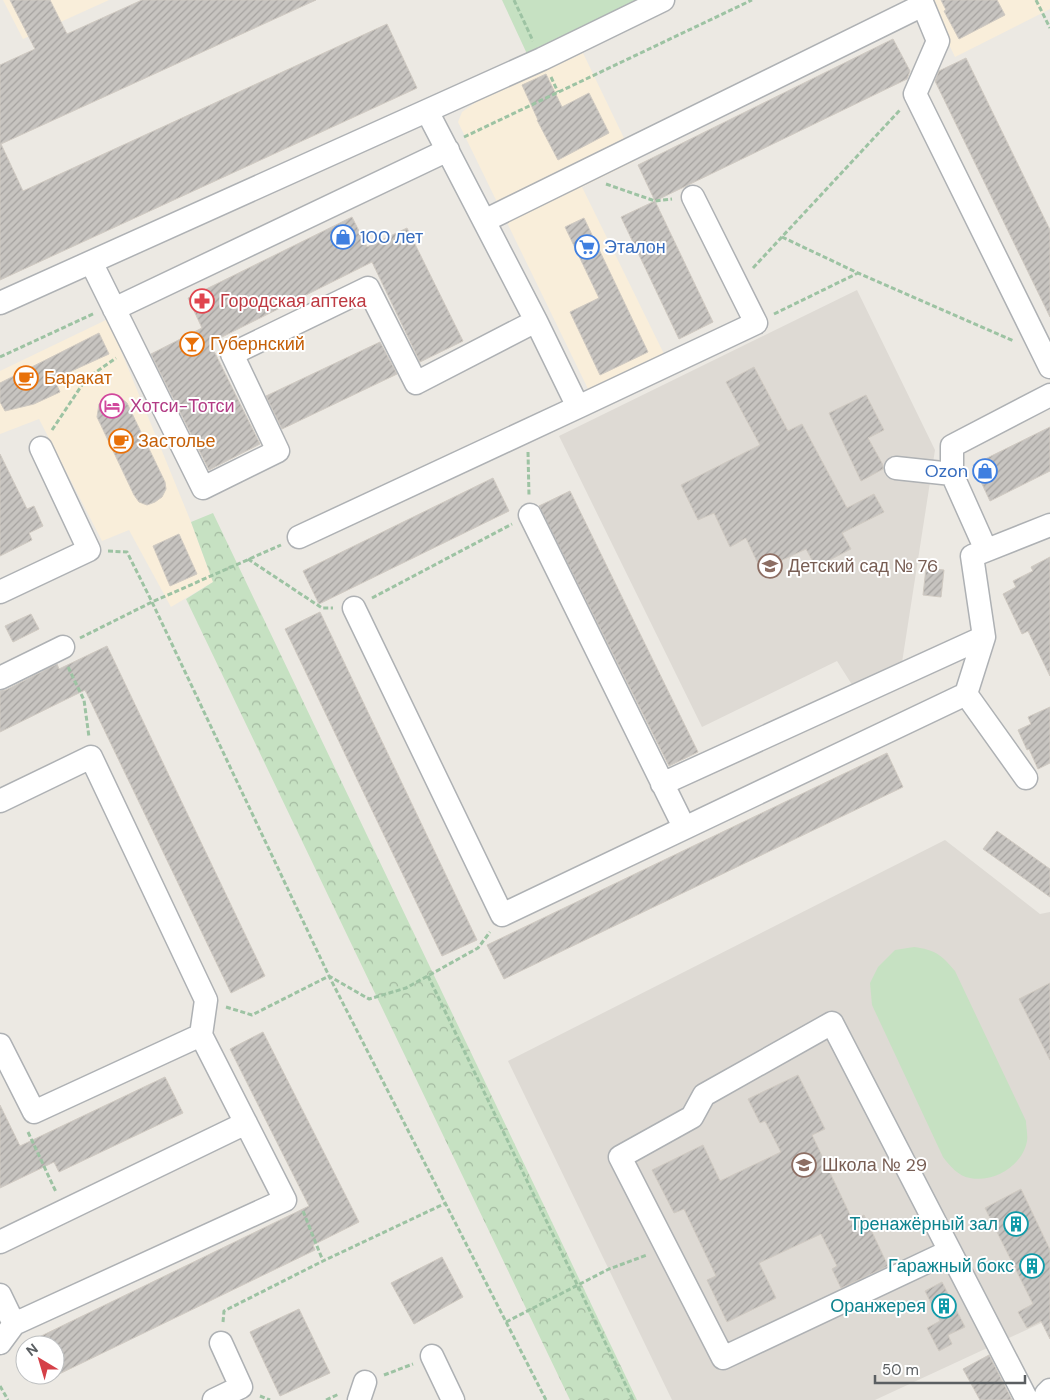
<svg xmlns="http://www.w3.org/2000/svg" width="1050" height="1400" font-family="'DM Sans',sans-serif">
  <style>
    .commercial { fill: #f9eeda }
    .education { fill: #dedad4 }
    .green { fill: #c6e1c2 }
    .forest { fill: url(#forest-crowns) }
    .building { fill: url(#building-hatch); stroke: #d0cac2 }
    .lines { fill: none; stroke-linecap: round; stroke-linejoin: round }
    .minor-casing { stroke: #aeb1b4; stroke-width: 25 }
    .path { stroke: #9dc3a3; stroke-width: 3; stroke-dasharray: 5 2.5; stroke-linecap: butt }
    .minor { stroke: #fff; stroke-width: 22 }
    .labels { text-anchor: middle; stroke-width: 4; stroke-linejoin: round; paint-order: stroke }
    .shop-label { font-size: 18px; fill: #366cbe; stroke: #fff; text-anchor: start }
    .health-label { font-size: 18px; fill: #be3a42; stroke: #fff; text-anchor: start }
    .food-label { font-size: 18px; fill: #c56008; stroke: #fff; text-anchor: start }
    .hotel-label { font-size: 18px; fill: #b23c85; stroke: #fff; text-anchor: start }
    .education-label { font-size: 18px; fill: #785e54; stroke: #fff; text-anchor: start }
    .culture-label { font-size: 18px; fill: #0d838f; stroke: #fff; text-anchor: end }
  </style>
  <defs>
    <pattern id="forest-crowns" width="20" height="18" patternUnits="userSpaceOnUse" patternTransform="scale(1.25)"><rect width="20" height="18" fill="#c6e1c2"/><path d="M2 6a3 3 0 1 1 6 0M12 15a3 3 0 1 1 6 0" fill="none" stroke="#a4baa1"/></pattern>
    <pattern id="building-hatch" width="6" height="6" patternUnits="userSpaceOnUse" patternTransform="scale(1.25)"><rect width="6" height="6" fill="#c7c4c0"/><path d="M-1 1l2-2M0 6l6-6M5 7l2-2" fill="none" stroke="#a5a29f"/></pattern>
  </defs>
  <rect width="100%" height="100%" fill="#ece9e3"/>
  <path class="commercial" d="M3,0H109L23,39Z
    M928,0H1050V9L955,57Z
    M583,53L635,161L582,187L666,358L590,393L458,122L462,112L476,102Z
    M108,319L191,522L213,582L171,607L129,530L102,541L39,419L0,434V371Z"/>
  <path class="education" d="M857,290L935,450L901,669L856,691L837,661L702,727L559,436Z
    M945,840L1040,914L1050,912V1319L875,1400H672L508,1061Z"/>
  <path class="green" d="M502,0H645L528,56Z
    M914,947C935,950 941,954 955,971L1026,1121C1026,1127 1028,1135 1027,1141C1023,1165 994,1183 970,1178C958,1176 950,1166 943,1157L872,1005L870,983L878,967L895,950Z"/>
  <path class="forest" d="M213,513L637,1400H570L186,599L213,582L191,522Z"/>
  <path class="building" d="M10,0H50L67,34L142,0H316L1,144L23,191L387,24L417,88L0,280V65L35,49Z
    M941,0H997L1005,15L959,39L944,11L946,10Z
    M893,39L910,71L907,79L655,201L638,165Z
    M966,58L1050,230V317L935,81L939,71Z
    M546,74L562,107L589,93L609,133L558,160L537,120H538L522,85Z
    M655,201L713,322L679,339L621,217Z
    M352,217L367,247L407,228L463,341L420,362L372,262L210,343L260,444L209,470L151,354L202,328L188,298Z
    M584,218L648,352L600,375L570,312L599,298L565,227Z
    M99,333L109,354L54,379L60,392L34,404L5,411L0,402V383Z
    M380,342L397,374L395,375L282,429L266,396Z
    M754,367L788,431L802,424L847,508L874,494L884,512L842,533L851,549L816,567L806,549L761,570L746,538L730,547L714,513L698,520L681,485L760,445L726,382Z
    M866,395L884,430L868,438L883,465V469L861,481L829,413Z
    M114,396L121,398L127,403L165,482L166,489L162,497L155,502L147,505L139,502L134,495L97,417L99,404L105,398Z
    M1050,427V471L990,501L973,465Z
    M0,454L27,509L34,506L43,526L29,533L32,540L0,556Z
    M493,478L509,511L319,604L303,571Z
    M570,491L698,752L669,766L539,506Z
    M179,534L197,574L170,586L153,546Z
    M1050,557V676L1028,631L1022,634L1003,594L1016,587L1013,581L1033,571L1031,567Z
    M926,568L944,570L941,597L923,595Z
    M320,612L477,940L442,956L285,629Z
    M31,614L39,629L13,642L5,626Z
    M107,646L265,976L231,993L85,690L0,732V691L6,690L57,664L59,669Z
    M1050,707V763L1038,769L1029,749L1027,750L1018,730L1031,724L1028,717Z
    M887,753L903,787L504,979L487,945Z
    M997,831L1050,869V897L983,849Z
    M1050,983V1060L1019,999Z
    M263,1032L359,1222L313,1245L315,1250L53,1377L52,1375H55V1345H38L35,1339L309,1206L230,1049Z
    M798,1075L825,1129L812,1135L853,1221L864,1215L888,1266L841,1288L832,1269L837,1266L821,1234L759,1263L776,1298L727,1322L707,1280L716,1276L684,1209L674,1213L652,1170L703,1145L720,1181L781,1152L765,1121L760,1123L748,1099Z
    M165,1077L183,1113L59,1172L54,1162L0,1188V1105L20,1146Z
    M1021,1189L1050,1250V1339L1041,1321L1027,1328L1018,1312L1033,1304L985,1208Z
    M442,1257L463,1297L414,1324L391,1283Z
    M942,1282L965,1327L948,1335L952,1344L939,1351L927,1328L940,1321L925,1291Z
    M299,1309L330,1373L280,1396L250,1332Z
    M989,1355L1012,1400H980L963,1369Z"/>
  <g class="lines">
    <g class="minor-casing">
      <path id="minor" d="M921,0L938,41L915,94L1050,367
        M427,111L536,321L578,407L756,323L693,197
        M484,221L923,5
        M91,262L203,488L278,451L232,354L368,288L416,383L536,321
        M0,303L542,59L663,0
        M114,309L448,150
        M896,468L952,474
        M530,515L684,827
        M299,537L578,407
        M986,550L952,474V446L1050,395
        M0,592L89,550L41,448
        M354,608L502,915L966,694L984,637L972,556L1050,525
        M0,678L63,647
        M966,694L1026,778
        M662,784L984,637
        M0,801L91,757L206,1000L201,1035L285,1200L14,1324L0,1295
        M0,1045L34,1112L201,1035
        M0,1242L246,1123
        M950,1251L723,1358L620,1157L692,1117L704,1095L832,1023L1027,1400
        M0,1343L14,1324
        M432,1356L453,1400
        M214,1400L241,1387L221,1343
        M359,1400L365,1382
        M1050,1400L1046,1394L1050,1390"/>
    </g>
    <path class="path" d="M514,0L533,41
      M1036,0L1050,28
      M551,77L558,92
      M464,137L752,0
      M606,184L655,201L672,199
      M782,237L858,273L1014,341
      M753,268L900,110
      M774,314L858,273
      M0,357L95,313
      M52,430L86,379L116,358
      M528,452L529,496
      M108,551L127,552L152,602L329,976L546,1400
      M248,559L322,608H333
      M372,598L512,524
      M80,638L152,602L281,545
      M68,667L84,700L89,737
      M428,976L633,1400
      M226,1007L252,1015L329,976L369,999L406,988L478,948L490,932
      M28,1132L56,1192
      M303,1211L323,1261
      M223,1322L224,1311L323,1261L446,1203
      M506,1322L609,1269L647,1255
      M384,1375L413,1364
      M0,1386L8,1400
      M260,1396L270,1400
      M326,1400L339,1394"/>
    <use href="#minor" class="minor"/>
  </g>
  <defs>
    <g id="shop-ring" transform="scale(1.25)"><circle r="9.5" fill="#fff" stroke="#3f7fe0" stroke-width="1.5"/><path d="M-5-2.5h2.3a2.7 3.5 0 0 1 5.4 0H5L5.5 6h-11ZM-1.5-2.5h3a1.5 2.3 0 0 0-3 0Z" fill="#3f7fe0"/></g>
    <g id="supermarket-ring" transform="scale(1.25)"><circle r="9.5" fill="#fff" stroke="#3f7fe0" stroke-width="1.5"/><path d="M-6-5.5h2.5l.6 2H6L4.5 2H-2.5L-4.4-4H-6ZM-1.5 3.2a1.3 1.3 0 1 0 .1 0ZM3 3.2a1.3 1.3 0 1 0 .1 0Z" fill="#3f7fe0"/></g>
    <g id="pharmacy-ring" transform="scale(1.25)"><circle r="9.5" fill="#fff" stroke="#e0444e" stroke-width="1.5"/><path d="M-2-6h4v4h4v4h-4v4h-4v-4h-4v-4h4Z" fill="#e0444e"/></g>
    <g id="bar-ring" transform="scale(1.25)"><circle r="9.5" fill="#fff" stroke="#e8710a" stroke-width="1.5"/><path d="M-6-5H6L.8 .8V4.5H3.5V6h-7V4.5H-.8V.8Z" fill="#e8710a"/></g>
    <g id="cafe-ring" transform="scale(1.25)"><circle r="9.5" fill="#fff" stroke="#e8710a" stroke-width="1.5"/><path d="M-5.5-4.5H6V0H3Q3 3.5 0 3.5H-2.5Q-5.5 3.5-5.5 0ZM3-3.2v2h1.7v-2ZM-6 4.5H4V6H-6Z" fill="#e8710a"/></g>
    <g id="hotel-ring" transform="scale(1.25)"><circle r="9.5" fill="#fff" stroke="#d1479c" stroke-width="1.5"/><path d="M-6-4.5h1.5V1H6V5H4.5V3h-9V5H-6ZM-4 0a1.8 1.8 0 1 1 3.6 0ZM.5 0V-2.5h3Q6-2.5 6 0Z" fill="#d1479c"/></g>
    <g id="school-ring" transform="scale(1.25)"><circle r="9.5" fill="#fff" stroke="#8d6e63" stroke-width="1.5"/><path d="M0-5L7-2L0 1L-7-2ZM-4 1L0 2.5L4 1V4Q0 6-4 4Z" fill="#8d6e63"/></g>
    <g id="building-ring" transform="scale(1.25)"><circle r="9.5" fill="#fff" stroke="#0f9aa8" stroke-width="1.5"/><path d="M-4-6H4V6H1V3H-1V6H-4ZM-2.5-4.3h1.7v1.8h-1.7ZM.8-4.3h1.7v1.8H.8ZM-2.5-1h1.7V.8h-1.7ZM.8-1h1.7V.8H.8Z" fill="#0f9aa8"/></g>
  </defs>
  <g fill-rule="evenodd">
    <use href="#shop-ring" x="343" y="237"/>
    <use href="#supermarket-ring" x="587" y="247"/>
    <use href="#pharmacy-ring" x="202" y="301"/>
    <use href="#bar-ring" x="192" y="344"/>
    <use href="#cafe-ring" x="26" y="378"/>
    <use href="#hotel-ring" x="112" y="406"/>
    <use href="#cafe-ring" x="121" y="441"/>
    <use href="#shop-ring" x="985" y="471"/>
    <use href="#school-ring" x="770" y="566"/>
    <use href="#school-ring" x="804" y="1165"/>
    <use href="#building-ring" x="1016" y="1224"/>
    <use href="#building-ring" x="1032" y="1266"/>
    <use href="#building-ring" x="944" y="1306"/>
  </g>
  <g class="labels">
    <g class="shop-label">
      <text x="360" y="243">100 лет</text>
      <text x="604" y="253">Эталон</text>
      <text x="968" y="477" text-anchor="end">Ozon</text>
    </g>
    <g class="health-label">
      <text x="220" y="307">Городская аптека</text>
    </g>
    <g class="food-label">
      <text x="210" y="350">Губернский</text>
      <text x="44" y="384">Баракат</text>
      <text x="138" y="447">Застолье</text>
    </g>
    <g class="hotel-label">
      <text x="130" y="412">Хотси-Тотси</text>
    </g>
    <g class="education-label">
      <text x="788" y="572">Детский сад № 76</text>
      <text x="822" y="1171">Школа № 29</text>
    </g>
    <g class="culture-label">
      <text x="998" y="1230">Тренажёрный зал</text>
      <text x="1014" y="1272">Гаражный бокс</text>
      <text x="926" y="1312">Оранжерея</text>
    </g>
  </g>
  <g transform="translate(40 1360) rotate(322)"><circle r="24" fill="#ffffff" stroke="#bdbfc0"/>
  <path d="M0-4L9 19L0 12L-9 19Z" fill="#d54048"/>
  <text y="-8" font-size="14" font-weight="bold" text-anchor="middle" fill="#5b5f62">N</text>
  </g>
  <path d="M875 1375v8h150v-8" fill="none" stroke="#5b5f62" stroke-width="2.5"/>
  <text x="882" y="1375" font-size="15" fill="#5b5f62" stroke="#ffffff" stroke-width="4" paint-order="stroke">50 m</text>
</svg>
